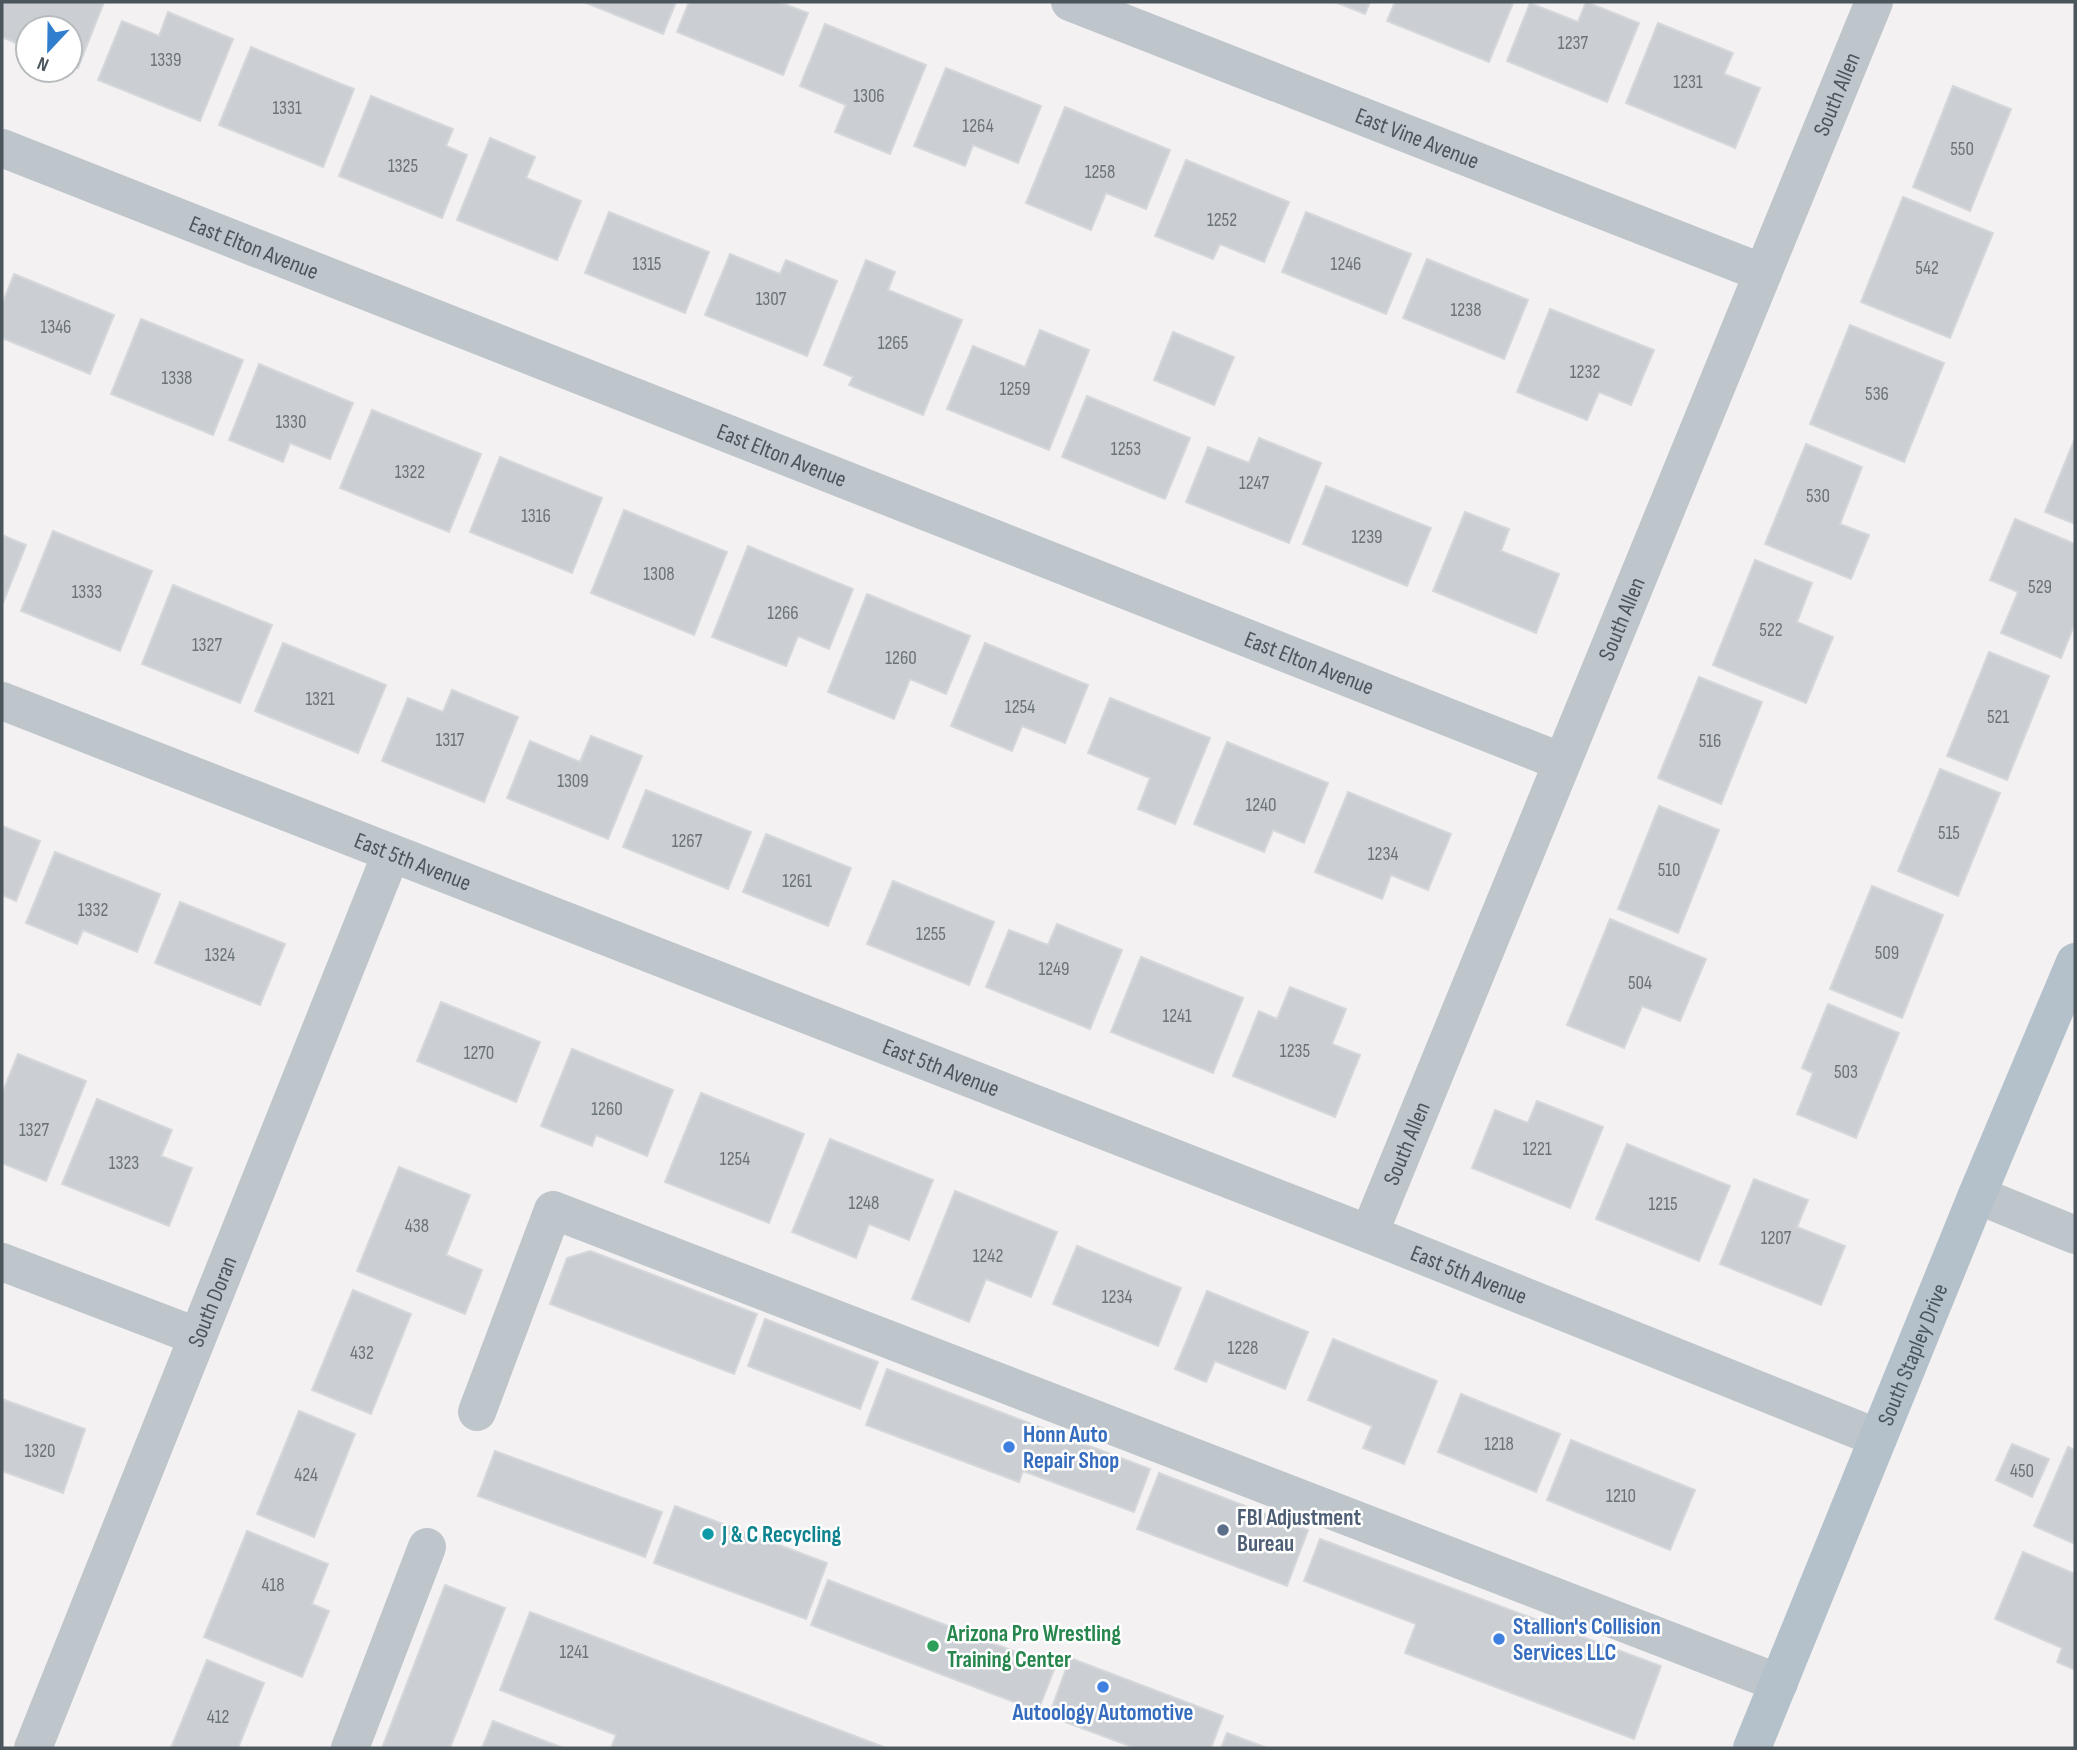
<svg xmlns="http://www.w3.org/2000/svg" width="2077" height="1750" font-family="'Sofia Sans Condensed',sans-serif">
  <style>
    .building { fill: #cbced2; stroke: #d5d7db; stroke-width: 2 }
    .lines { fill: none; stroke-linecap: round; stroke-linejoin: round }
    .minor { stroke: #bec5cb; stroke-width: 38 }
    .major { stroke: #b4c1cb; stroke-width: 38 }
    .shop-dot { fill: #3f7fe0; stroke: #fff; stroke-width: 2.5 }
    .service-dot { fill: #5c6f8a; stroke: #fff; stroke-width: 2.5 }
    .culture-dot { fill: #0f9aa8; stroke: #fff; stroke-width: 2.5 }
    .leisure-dot { fill: #2e9e5b; stroke: #fff; stroke-width: 2.5 }
    .labels { text-anchor: middle; stroke-width: 5; stroke-linejoin: round; paint-order: stroke }
    .number-label { font-size: 19px; fill: #6b737a }
    .street-label { font-size: 23px; fill: #4b555c; stroke: #fff }
    .shop-label { font-size: 23px; font-weight: bold; fill: #366cbe; stroke: #fff; text-anchor: start }
    .service-label { font-size: 23px; font-weight: bold; fill: #4e5e75; stroke: #fff; text-anchor: start }
    .culture-label { font-size: 23px; font-weight: bold; fill: #0d838f; stroke: #fff; text-anchor: start }
    .leisure-label { font-size: 23px; font-weight: bold; fill: #27864d; stroke: #fff; text-anchor: start }
  </style>
  <rect width="100%" height="100%" fill="#f3f1f1"/>
  <path class="building" d="M2,2H104L78,68L70,65V28H28V48L2,37Z
    M584,2H676L663,34Z
    M689,2H779L808,13L783,75L677,32Z
    M1335,2H1370L1365,14Z
    M1395,2H1510L1513,3L1489,62L1387,21Z
    M1586,2L1639,23L1607,102L1507,61L1530,3L1578,22Z
    M168,12L233,39L200,121L98,80L122,21L159,36Z
    M1658,23L1733,53L1724,74L1760,88L1735,148L1626,103Z
    M825,24L926,65L890,154L835,132L846,105L800,86Z
    M251,47L354,89L323,167L219,125Z
    M946,68L1041,106L1018,163L973,145L965,166L914,146Z
    M1953,86L2011,109L1970,211L1913,187Z
    M371,96L453,129L446,146L467,155L442,218L339,176Z
    M1065,107L1170,150L1146,209L1106,193L1091,230L1026,203Z
    M490,138L535,157L526,178L581,201L557,260L457,220Z
    M1186,160L1289,202L1264,262L1220,244L1213,259L1155,236Z
    M1903,197L1993,233L1950,338L1861,302Z
    M609,212L709,252L685,313L585,273Z
    M1306,212L1411,254L1386,314L1282,272Z
    M730,254L780,274L786,260L837,281L807,356L705,315Z
    M1427,259L1528,300L1504,359L1403,318Z
    M866,260L895,272L888,290L962,320L923,415L849,385L853,377L824,365Z
    M14,274L114,315L90,374L2,338V305Z
    M1550,309L1654,350L1631,405L1599,392L1587,420L1517,392Z
    M141,319L243,360L213,435L111,394Z
    M1850,325L1944,363L1904,462L1810,424Z
    M1040,330L1089,350L1049,450L947,409L973,346L1025,367Z
    M1173,332L1234,357L1214,405L1154,380Z
    M259,364L353,403L330,459L290,443L283,462L229,440Z
    M1087,396L1190,438L1165,499L1062,457Z
    M372,410L481,454L449,532L340,488Z
    M1259,438L1321,463L1289,543L1186,502L1208,447L1249,463Z
    M2075,438V524L2045,512Z
    M1806,444L1862,467L1840,524L1869,535L1851,579L1765,544Z
    M500,457L602,498L572,573L470,532Z
    M1326,486L1431,528L1407,586L1303,544Z
    M624,510L727,552L694,635L591,593Z
    M1465,512L1509,529L1501,551L1559,574L1536,633L1433,591Z
    M2015,519L2075,544V623L2061,658L2001,633L2018,592L1990,580Z
    M53,531L152,571L120,651L21,611Z
    M2,535L26,545L3,603H2Z
    M748,546L853,589L829,649L798,636L786,666L712,637Z
    M1755,560L1812,583L1797,622L1833,637L1806,703L1713,665Z
    M173,585L272,625L240,703L142,664Z
    M867,594L970,636L946,694L910,679L894,719L828,692Z
    M283,643L386,685L358,753L255,711Z
    M985,643L1088,685L1065,743L1022,726L1012,751L951,726Z
    M1989,652L2049,676L2007,780L1947,756Z
    M1699,677L1762,702L1721,804L1658,778Z
    M452,690L518,717L484,802L382,761L408,698L443,712Z
    M1110,698L1210,738L1175,824L1138,809L1150,778L1088,753Z
    M591,736L642,756L608,839L507,798L530,741L580,762Z
    M1227,742L1328,783L1304,843L1273,830L1264,852L1194,824Z
    M1940,769L2000,793L1958,896L1898,871Z
    M646,790L751,832L728,889L623,847Z
    M1348,792L1451,834L1428,890L1391,875L1382,899L1315,872Z
    M1659,806L1719,830L1678,933L1618,909Z
    M2,826L40,841L16,901L2,895Z
    M766,834L851,868L828,926L743,892Z
    M55,852L160,894L137,952L83,930L77,944L26,923Z
    M893,881L994,922L969,985L867,944Z
    M1872,886L1943,915L1902,1018L1830,989Z
    M180,902L285,944L260,1005L155,963Z
    M1610,919L1706,959L1680,1021L1642,1006L1624,1048L1567,1025Z
    M1057,924L1122,950L1090,1029L986,987L1009,930L1048,945Z
    M1141,957L1243,998L1213,1073L1111,1032Z
    M1290,987L1346,1009L1332,1044L1360,1055L1335,1117L1233,1076L1259,1011L1277,1019Z
    M441,1002L540,1042L516,1102L417,1061Z
    M1828,1004L1899,1033L1856,1138L1797,1114L1813,1073L1802,1068Z
    M572,1049L673,1090L647,1156L596,1135L592,1146L541,1126Z
    M18,1054L86,1081L46,1181L2,1163V1094Z
    M701,1093L804,1134L769,1223L665,1182Z
    M97,1099L172,1130L161,1156L192,1168L169,1226L62,1184Z
    M1537,1101L1603,1127L1570,1208L1472,1168L1495,1110L1528,1123Z
    M830,1139L933,1180L909,1240L869,1224L856,1258L792,1232Z
    M1627,1144L1730,1186L1699,1261L1596,1219Z
    M399,1167L470,1195L446,1255L482,1270L465,1314L357,1271Z
    M1754,1179L1808,1200L1797,1227L1845,1246L1821,1305L1720,1264Z
    M955,1191L1057,1232L1031,1297L986,1279L969,1322L912,1299Z
    M1077,1246L1181,1288L1158,1346L1053,1304Z
    M590,1251L757,1314L734,1374L550,1304L567,1258Z
    M353,1290L411,1314L371,1414L312,1390Z
    M1207,1291L1308,1332L1285,1389L1215,1361L1206,1382L1175,1369Z
    M765,1319L878,1362L860,1409L748,1366Z
    M1333,1339L1437,1381L1404,1464L1363,1448L1372,1426L1308,1400Z
    M887,1369L1150,1469L1134,1512L1023,1471L1019,1482L866,1425Z
    M1461,1394L1560,1434L1536,1492L1438,1452Z
    M2,1399L85,1429L63,1493L2,1471Z
    M299,1411L355,1434L314,1537L257,1514Z
    M1571,1440L1695,1490L1670,1550L1547,1500Z
    M2012,1444L2049,1459L2032,1497L1996,1480Z
    M2068,1447L2075,1450V1544L2034,1526Z
    M495,1451L662,1512L645,1557L478,1496Z
    M1159,1473L1308,1530L1287,1586L1137,1529Z
    M675,1506L827,1563L806,1619L654,1563Z
    M247,1531L328,1564L312,1604L329,1611L302,1677L204,1637Z
    M1320,1539L1661,1666L1634,1739L1405,1653L1416,1624L1304,1581Z
    M2023,1552L2075,1574V1670L2057,1662L2062,1648L1995,1619Z
    M828,1580L1055,1667L1038,1711L811,1625Z
    M445,1585L505,1608L450,1748H382Z
    M530,1612L886,1748H611L616,1735L500,1690Z
    M1070,1658L1223,1716L1211,1748H1135L1049,1716Z
    M207,1660L264,1683L238,1748H171Z
    M493,1721L563,1748H482Z
    M1227,1733L1267,1748H1221Z"/>
  <g class="lines">
    <g class="minor">
      <path id="s1" d="M1070,2L1763,273"/>
      <path id="s2" d="M2,148L1562,762"/>
      <path id="s3" d="M2,701L1369,1234L1878,1438"/>
      <path d="M1977,1195L2075,1235"/>
      <path id="s4" d="M1369,1234L1874,2"/>
      <path d="M2,1262L196,1336"/>
      <path d="M477,1412L553,1210L1779,1683"/>
      <path id="s5" d="M33,1748L391,854"/>
      <path d="M350,1748L427,1547"/>
    </g>
    <path class="major" id="s6" d="M1752,1748L1977,1195L2075,962"/>
  </g>
  <g class="shop-dot">
    <circle cx="1009" cy="1447" r="7"/>
    <circle cx="1499" cy="1639" r="7"/>
    <circle cx="1103" cy="1687" r="7"/>
  </g>
  <circle class="service-dot" cx="1223" cy="1530" r="7"/>
  <circle class="culture-dot" cx="708" cy="1534" r="7"/>
  <circle class="leisure-dot" cx="933" cy="1646" r="7"/>
  <g class="labels">
    <g class="number-label">
      <text x="1573" y="49">1237</text>
      <text x="166" y="66">1339</text>
      <text x="1688" y="88">1231</text>
      <text x="869" y="102">1306</text>
      <text x="287" y="114">1331</text>
      <text x="978" y="132">1264</text>
      <text x="1962" y="155">550</text>
      <text x="403" y="172">1325</text>
      <text x="1100" y="178">1258</text>
      <text x="1222" y="226">1252</text>
      <text x="647" y="270">1315</text>
      <text x="1346" y="270">1246</text>
      <text x="1927" y="274">542</text>
      <text x="771" y="305">1307</text>
      <text x="1466" y="316">1238</text>
      <text x="56" y="333">1346</text>
      <text x="893" y="349">1265</text>
      <text x="1585" y="378">1232</text>
      <text x="177" y="384">1338</text>
      <text x="1015" y="395">1259</text>
      <text x="1877" y="400">536</text>
      <text x="291" y="428">1330</text>
      <text x="1126" y="455">1253</text>
      <text x="410" y="478">1322</text>
      <text x="1254" y="489">1247</text>
      <text x="1818" y="502">530</text>
      <text x="536" y="522">1316</text>
      <text x="1367" y="543">1239</text>
      <text x="659" y="580">1308</text>
      <text x="2040" y="593">529</text>
      <text x="87" y="598">1333</text>
      <text x="783" y="619">1266</text>
      <text x="1771" y="636">522</text>
      <text x="207" y="651">1327</text>
      <text x="901" y="664">1260</text>
      <text x="320" y="705">1321</text>
      <text x="1020" y="713">1254</text>
      <text x="1998" y="723">521</text>
      <text x="450" y="746">1317</text>
      <text x="1710" y="747">516</text>
      <text x="573" y="787">1309</text>
      <text x="1261" y="811">1240</text>
      <text x="1949" y="839">515</text>
      <text x="687" y="847">1267</text>
      <text x="1383" y="860">1234</text>
      <text x="1669" y="876">510</text>
      <text x="797" y="887">1261</text>
      <text x="93" y="916">1332</text>
      <text x="931" y="940">1255</text>
      <text x="1887" y="959">509</text>
      <text x="220" y="961">1324</text>
      <text x="1054" y="975">1249</text>
      <text x="1640" y="989">504</text>
      <text x="1177" y="1022">1241</text>
      <text x="1295" y="1057">1235</text>
      <text x="479" y="1059">1270</text>
      <text x="1846" y="1078">503</text>
      <text x="607" y="1115">1260</text>
      <text x="34" y="1136">1327</text>
      <text x="1537" y="1155">1221</text>
      <text x="735" y="1165">1254</text>
      <text x="124" y="1169">1323</text>
      <text x="864" y="1209">1248</text>
      <text x="1663" y="1210">1215</text>
      <text x="417" y="1232">438</text>
      <text x="1776" y="1244">1207</text>
      <text x="988" y="1262">1242</text>
      <text x="1117" y="1303">1234</text>
      <text x="1243" y="1354">1228</text>
      <text x="362" y="1359">432</text>
      <text x="1499" y="1450">1218</text>
      <text x="40" y="1457">1320</text>
      <text x="2022" y="1477">450</text>
      <text x="306" y="1481">424</text>
      <text x="1621" y="1502">1210</text>
      <text x="273" y="1591">418</text>
      <text x="574" y="1658">1241</text>
      <text x="218" y="1723">412</text>
    </g>
    <g class="street-label">
      <text dy="8" stroke="none"><textPath href="#s4" startOffset="1232">South Allen</textPath></text>
      <text dy="8" stroke="none"><textPath href="#s1" startOffset="373">East Vine Avenue</textPath></text>
      <text dy="8" stroke="none"><textPath href="#s2" startOffset="271">East Elton Avenue</textPath></text>
      <text dy="8" stroke="none"><textPath href="#s2" startOffset="838">East Elton Avenue</textPath></text>
      <text dy="8" stroke="none"><textPath href="#s4" startOffset="665">South Allen</textPath></text>
      <text dy="8" stroke="none"><textPath href="#s2" startOffset="1405">East Elton Avenue</textPath></text>
      <text dy="8" stroke="none"><textPath href="#s3" startOffset="441">East 5th Avenue</textPath></text>
      <text dy="8" stroke="none"><textPath href="#s3" startOffset="1008">East 5th Avenue</textPath></text>
      <text dy="8" stroke="none"><textPath href="#s4" startOffset="98">South Allen</textPath></text>
      <text dy="8" stroke="none"><textPath href="#s3" startOffset="1575">East 5th Avenue</textPath></text>
      <text dy="8" stroke="none"><textPath href="#s5" startOffset="481">South Doran</textPath></text>
      <text dy="8" stroke="none"><textPath href="#s6" startOffset="425">South Stapley Drive</textPath></text>
    </g>
    <g class="shop-label">
      <text x="1023" y="1442">Honn Auto<tspan x="1023" dy="26">Repair Shop</tspan></text>
      <text x="1513" y="1634">Stallion's Collision<tspan x="1513" dy="26">Services LLC</tspan></text>
      <text x="1103" y="1720" text-anchor="middle">Autoology Automotive</text>
    </g>
    <g class="service-label">
      <text x="1237" y="1525">FBI Adjustment<tspan x="1237" dy="26">Bureau</tspan></text>
    </g>
    <g class="culture-label">
      <text x="722" y="1542">J &amp; C Recycling</text>
    </g>
    <g class="leisure-label">
      <text x="947" y="1641">Arizona Pro Wrestling<tspan x="947" dy="26">Training Center</tspan></text>
    </g>
  </g>
  <rect width="2077" height="1750" fill="none" stroke="#4b555c" stroke-width="7"/>
  <g transform="translate(49 49) rotate(202)"><circle r="33" fill="#ffffff" stroke="#b7bbbe" stroke-width="2"/>
  <path d="M0-5L12 26L0 18L-12 26Z" fill="#307ecd"/>
  <text y="-10" font-size="19" font-weight="bold" text-anchor="middle" fill="#4b555c">N</text>
  </g>
</svg>
